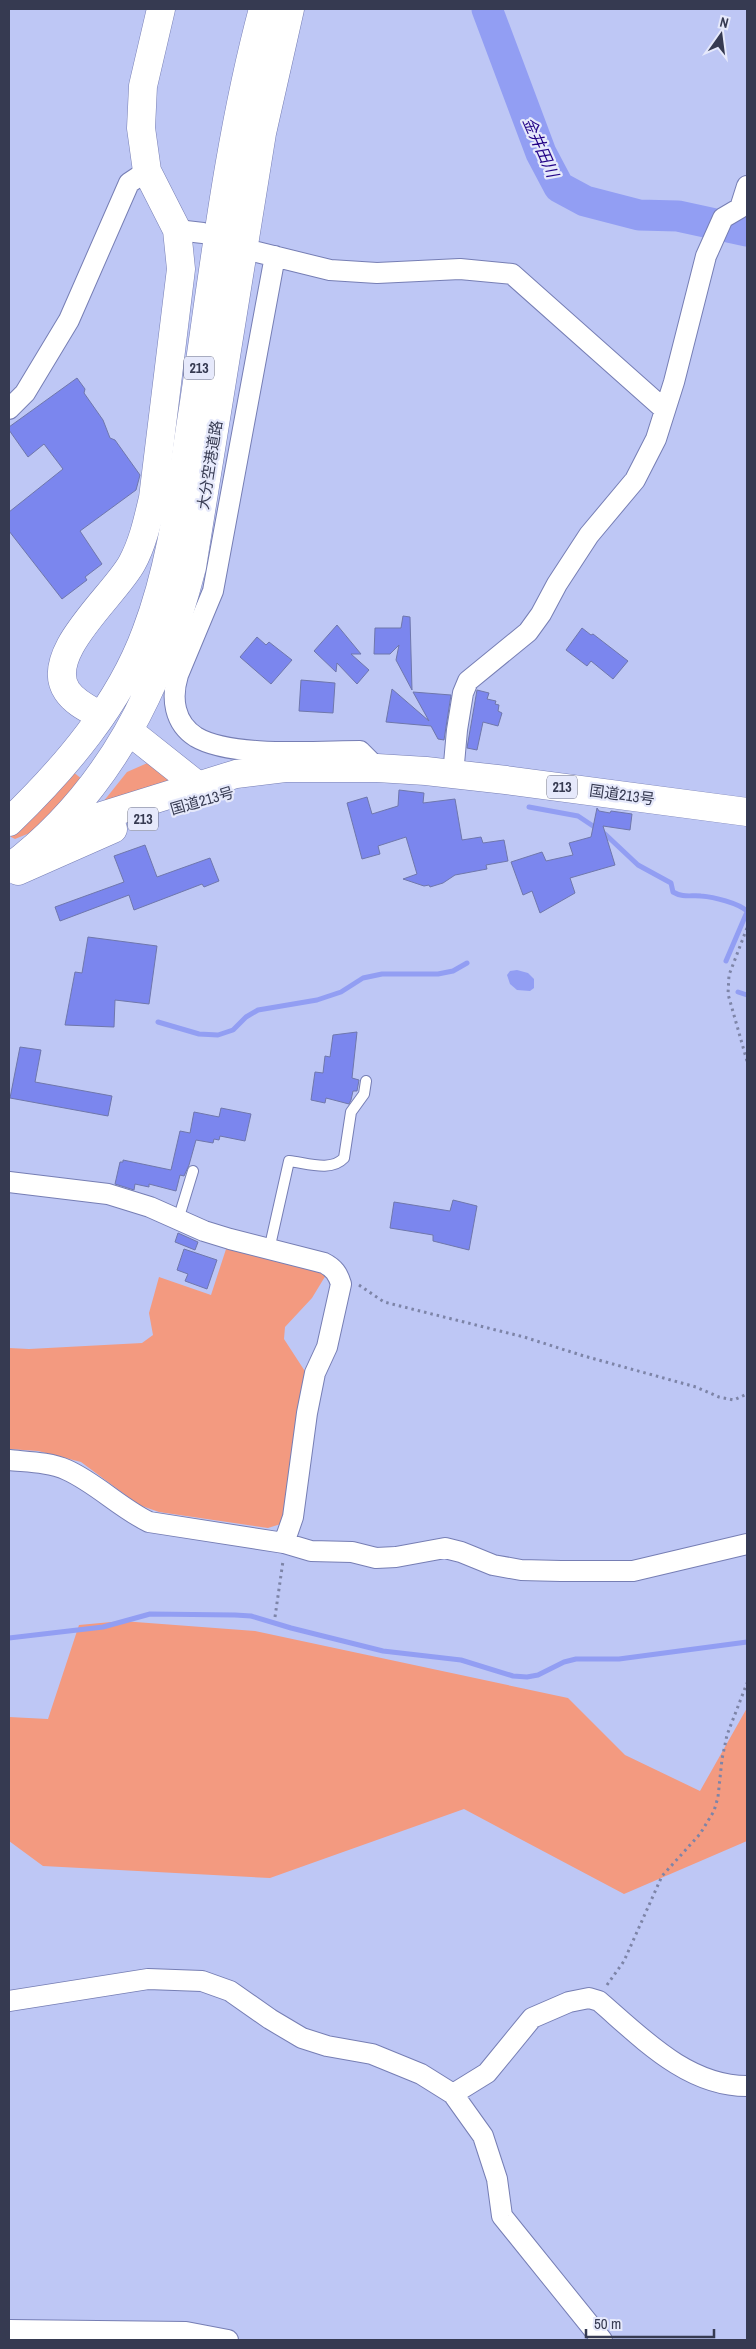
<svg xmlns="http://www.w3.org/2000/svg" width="756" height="2349" font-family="'Archivo Narrow','Noto Sans JP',sans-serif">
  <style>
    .green { fill: #f39a80 }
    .water { fill: #929ef3 }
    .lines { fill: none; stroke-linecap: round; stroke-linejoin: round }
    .stream { stroke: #929ef3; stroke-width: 5 }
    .river { stroke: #929ef3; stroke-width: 31 }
    .building { fill: #7b86ee; stroke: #6f77ac }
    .lane-casing { stroke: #767eb4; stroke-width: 12 }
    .street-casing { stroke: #767eb4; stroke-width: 22 }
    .secondary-casing { stroke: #767eb4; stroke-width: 29 }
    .highway-casing { stroke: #767eb4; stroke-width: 29 }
    .path { stroke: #7d84a7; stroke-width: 3; stroke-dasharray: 2.5 4; stroke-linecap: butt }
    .lane { stroke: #fff; stroke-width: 10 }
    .street { stroke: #fff; stroke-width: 20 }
    .secondary { stroke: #fff; stroke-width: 28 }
    .highway { stroke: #fff; stroke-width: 28 }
    .labels { text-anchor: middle; stroke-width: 4.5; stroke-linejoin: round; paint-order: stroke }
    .shield { fill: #e6e9fb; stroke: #6b6e84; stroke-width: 1 }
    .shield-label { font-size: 14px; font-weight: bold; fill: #363a51 }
    .street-label { font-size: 15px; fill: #363a51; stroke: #e6e9fb }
    .water-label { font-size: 16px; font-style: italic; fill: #230487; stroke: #e6e9fb }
  </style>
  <rect width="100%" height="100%" fill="#bec7f5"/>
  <path class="green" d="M152,761L175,779L103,802L127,772Z
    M72,771L83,780L37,830L15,839L11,837V835Z
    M228,1243L329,1270L312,1298L285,1327L284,1339L310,1379L287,1522L268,1528L159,1512L139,1505L81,1462L38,1451L9,1449V1348L29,1349L142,1343L153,1335L149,1313L159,1277L211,1295Z
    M122,1621L255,1631L568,1698L625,1755L700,1791L747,1708V1841L624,1894L464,1809L270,1878L43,1866L9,1841V1717L48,1719L79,1625Z"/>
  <path class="water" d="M517,970L528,973L534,979V988L530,991L517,990L510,984L507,975L510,971Z"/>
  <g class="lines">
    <path class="stream" d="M529,807L578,816L605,834L638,865L671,883L673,892C683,898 691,895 701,896C714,897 738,903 747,911
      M726,961L747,912
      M738,992L747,995
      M158,1022L199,1034L218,1035L233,1030L246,1017L258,1010L317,1000L341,992L363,978L382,974H438L453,971L467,963
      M9,1638L103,1627L150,1614L235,1615L251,1616L291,1628L383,1651L461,1660L513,1676L527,1677L538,1675L564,1662L576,1659H619L747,1642"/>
    <path class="river" d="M487,9L541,153L559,187L585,201L639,215L678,216L747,231"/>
  </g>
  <path class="building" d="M77,378L85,389L84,393L103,420L110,438L115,440L140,475L136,490L80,531L102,564L85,577L87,580L62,599L9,531V512L63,469L44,444L28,457L9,430V427Z
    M403,616L410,617L412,690L396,660L399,645L390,654H374L375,628H401Z
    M337,625L361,654H351L369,670L357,684L337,663L336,672L314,651Z
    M582,628L591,635L593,634L628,661L613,679L591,661L587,666L566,650Z
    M257,637L266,645L269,642L292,660L271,684L240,657Z
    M301,680L335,683L333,713L299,711Z
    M392,689L429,721L413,692L451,695L444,740L438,739L431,726L386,722Z
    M477,690L489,693L487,699L496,701L495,704L499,705L498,711L502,713L498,726L483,722L477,750L467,748Z
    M399,790L424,793L423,803L455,799L462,840L481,837L483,843L504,840L508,861L486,865L487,869L455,875L443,883L430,887L429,885L424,886L403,879L417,874L406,837L378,846L380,854L362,859L347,803L367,797L372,814L398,806Z
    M597,808L599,811L610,813L611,811L632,814L630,830L603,826L615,865L570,878L575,893L540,913L532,891L523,895L511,862L542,852L546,861L573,855L569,843L591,837Z
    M145,845L157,877L210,858L219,881L204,887L202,884L134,910L129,895L60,921L55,907L124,882L114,856Z
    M88,937L157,946L149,1004L115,1000L114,1027L65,1025L75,972L82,973Z
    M357,1032L352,1078L359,1080L357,1091H353L351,1100L349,1104L326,1098L325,1103L311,1100L315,1072L323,1073L325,1056L330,1057L333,1035Z
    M20,1047L41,1050L35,1082L112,1096L108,1116L10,1098Z
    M221,1108L251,1114L245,1141L220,1136L219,1140L214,1139L213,1143L196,1140L189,1165L184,1176L180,1175L176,1191L149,1184V1187L135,1184L134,1190L115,1184L120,1162H123V1160L171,1170L180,1131L190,1133L194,1112L219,1117Z
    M453,1200L477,1206L469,1250L433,1241V1235L390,1228L394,1202L450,1211Z
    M178,1233L198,1242L195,1250L175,1242Z
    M184,1249L217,1260L207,1289L185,1281L188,1274L177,1270Z"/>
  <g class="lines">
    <g class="lane-casing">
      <path id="lane" d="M178,1220L193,1171
        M269,1250L289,1161C307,1163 331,1172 344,1158L351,1112L364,1094L366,1081"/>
    </g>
    <g class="street-casing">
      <path id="street" d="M177,230L203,233
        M257,252L330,270L377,273L460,269L512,274L665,410
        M275,256L213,591L178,675C171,698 174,723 196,737C231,758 319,751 360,751L377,768
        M9,409L25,393L69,320L129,183L147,171
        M453,775L457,730L463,693L468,681L528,632L541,614L557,584L589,535L635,480L656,439L674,382L706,256L723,218L740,208L747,186
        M9,1182L108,1194L150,1207L204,1231L230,1239L324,1263C334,1268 338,1274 341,1284L327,1347L315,1373L307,1413L293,1517L284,1543
        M9,1460C27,1462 49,1462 67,1470C96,1483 120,1508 149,1522L284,1543L311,1551L352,1552L376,1558L396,1557L445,1548L461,1552L493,1565L521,1570L561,1571H633L747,1544
        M9,2001L148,1979L202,1981L230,1991L270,2019L302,2038L327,2046L372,2054L421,2074L453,2094L483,2136L497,2179L502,2216L602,2340
        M453,2094L487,2073L532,2018L569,2002L589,1998L599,2001C642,2038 687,2086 747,2086
        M9,2330L186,2332L228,2340"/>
    </g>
    <g class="secondary-casing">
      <path id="secondary" d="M101,716C89,709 75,703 67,691C42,654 115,595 132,563C143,543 148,519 153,498L181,269L177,230L147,171L141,128L143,86L161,9"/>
    </g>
    <g class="highway-casing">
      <path id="highway" d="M129,731L197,785L211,788
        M9,822C65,768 119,705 146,632C173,561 181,484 193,409C213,276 228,139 263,9
        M53,831L236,774L285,768H377L426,771L506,780L747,812
        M9,868C109,793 162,685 192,567L262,133L290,9
        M18,871L113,829"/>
    </g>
    <path class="path" d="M747,928L729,975L728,994L747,1061
      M359,1285L384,1302L524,1337L584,1356L696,1387L719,1397L734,1400L747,1394
      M275,1617L283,1561
      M607,1985L624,1961L662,1876L700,1834L714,1811L718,1797L722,1759L727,1735L747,1683"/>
    <use href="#lane" class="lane"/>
    <use href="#street" class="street"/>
    <use href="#secondary" class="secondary"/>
    <use href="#highway" class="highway"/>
  </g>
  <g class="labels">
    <g class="shield">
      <rect x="184" y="356.5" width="30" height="23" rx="4"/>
      <rect x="547" y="775.5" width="30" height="23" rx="4"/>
      <rect x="128" y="807.5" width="30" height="23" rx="4"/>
    </g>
    <g class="shield-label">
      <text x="199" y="373">213</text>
      <text x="562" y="792">213</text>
      <text x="143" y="824">213</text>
    </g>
    <g class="street-label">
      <text transform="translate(210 465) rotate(-81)" y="5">大分空港道路</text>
      <text transform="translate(622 795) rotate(8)" y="5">国道213号</text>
      <text transform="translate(202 801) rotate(-16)" y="5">国道213号</text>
    </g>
    <g class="water-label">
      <text transform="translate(541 147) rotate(66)" y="6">金井田川</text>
    </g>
  </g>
  <rect width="756" height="2349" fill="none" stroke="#363a51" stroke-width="20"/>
  <g transform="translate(721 35) rotate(14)" stroke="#e6e9fb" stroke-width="4" paint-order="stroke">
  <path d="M0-4L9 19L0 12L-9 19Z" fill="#363a51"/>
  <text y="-8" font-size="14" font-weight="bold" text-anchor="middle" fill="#363a51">N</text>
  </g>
  <path d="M586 2329v8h128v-8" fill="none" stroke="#363a51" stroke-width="2.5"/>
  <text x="594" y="2329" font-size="15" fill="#363a51" stroke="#e6e9fb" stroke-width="4" paint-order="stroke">50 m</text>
</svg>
